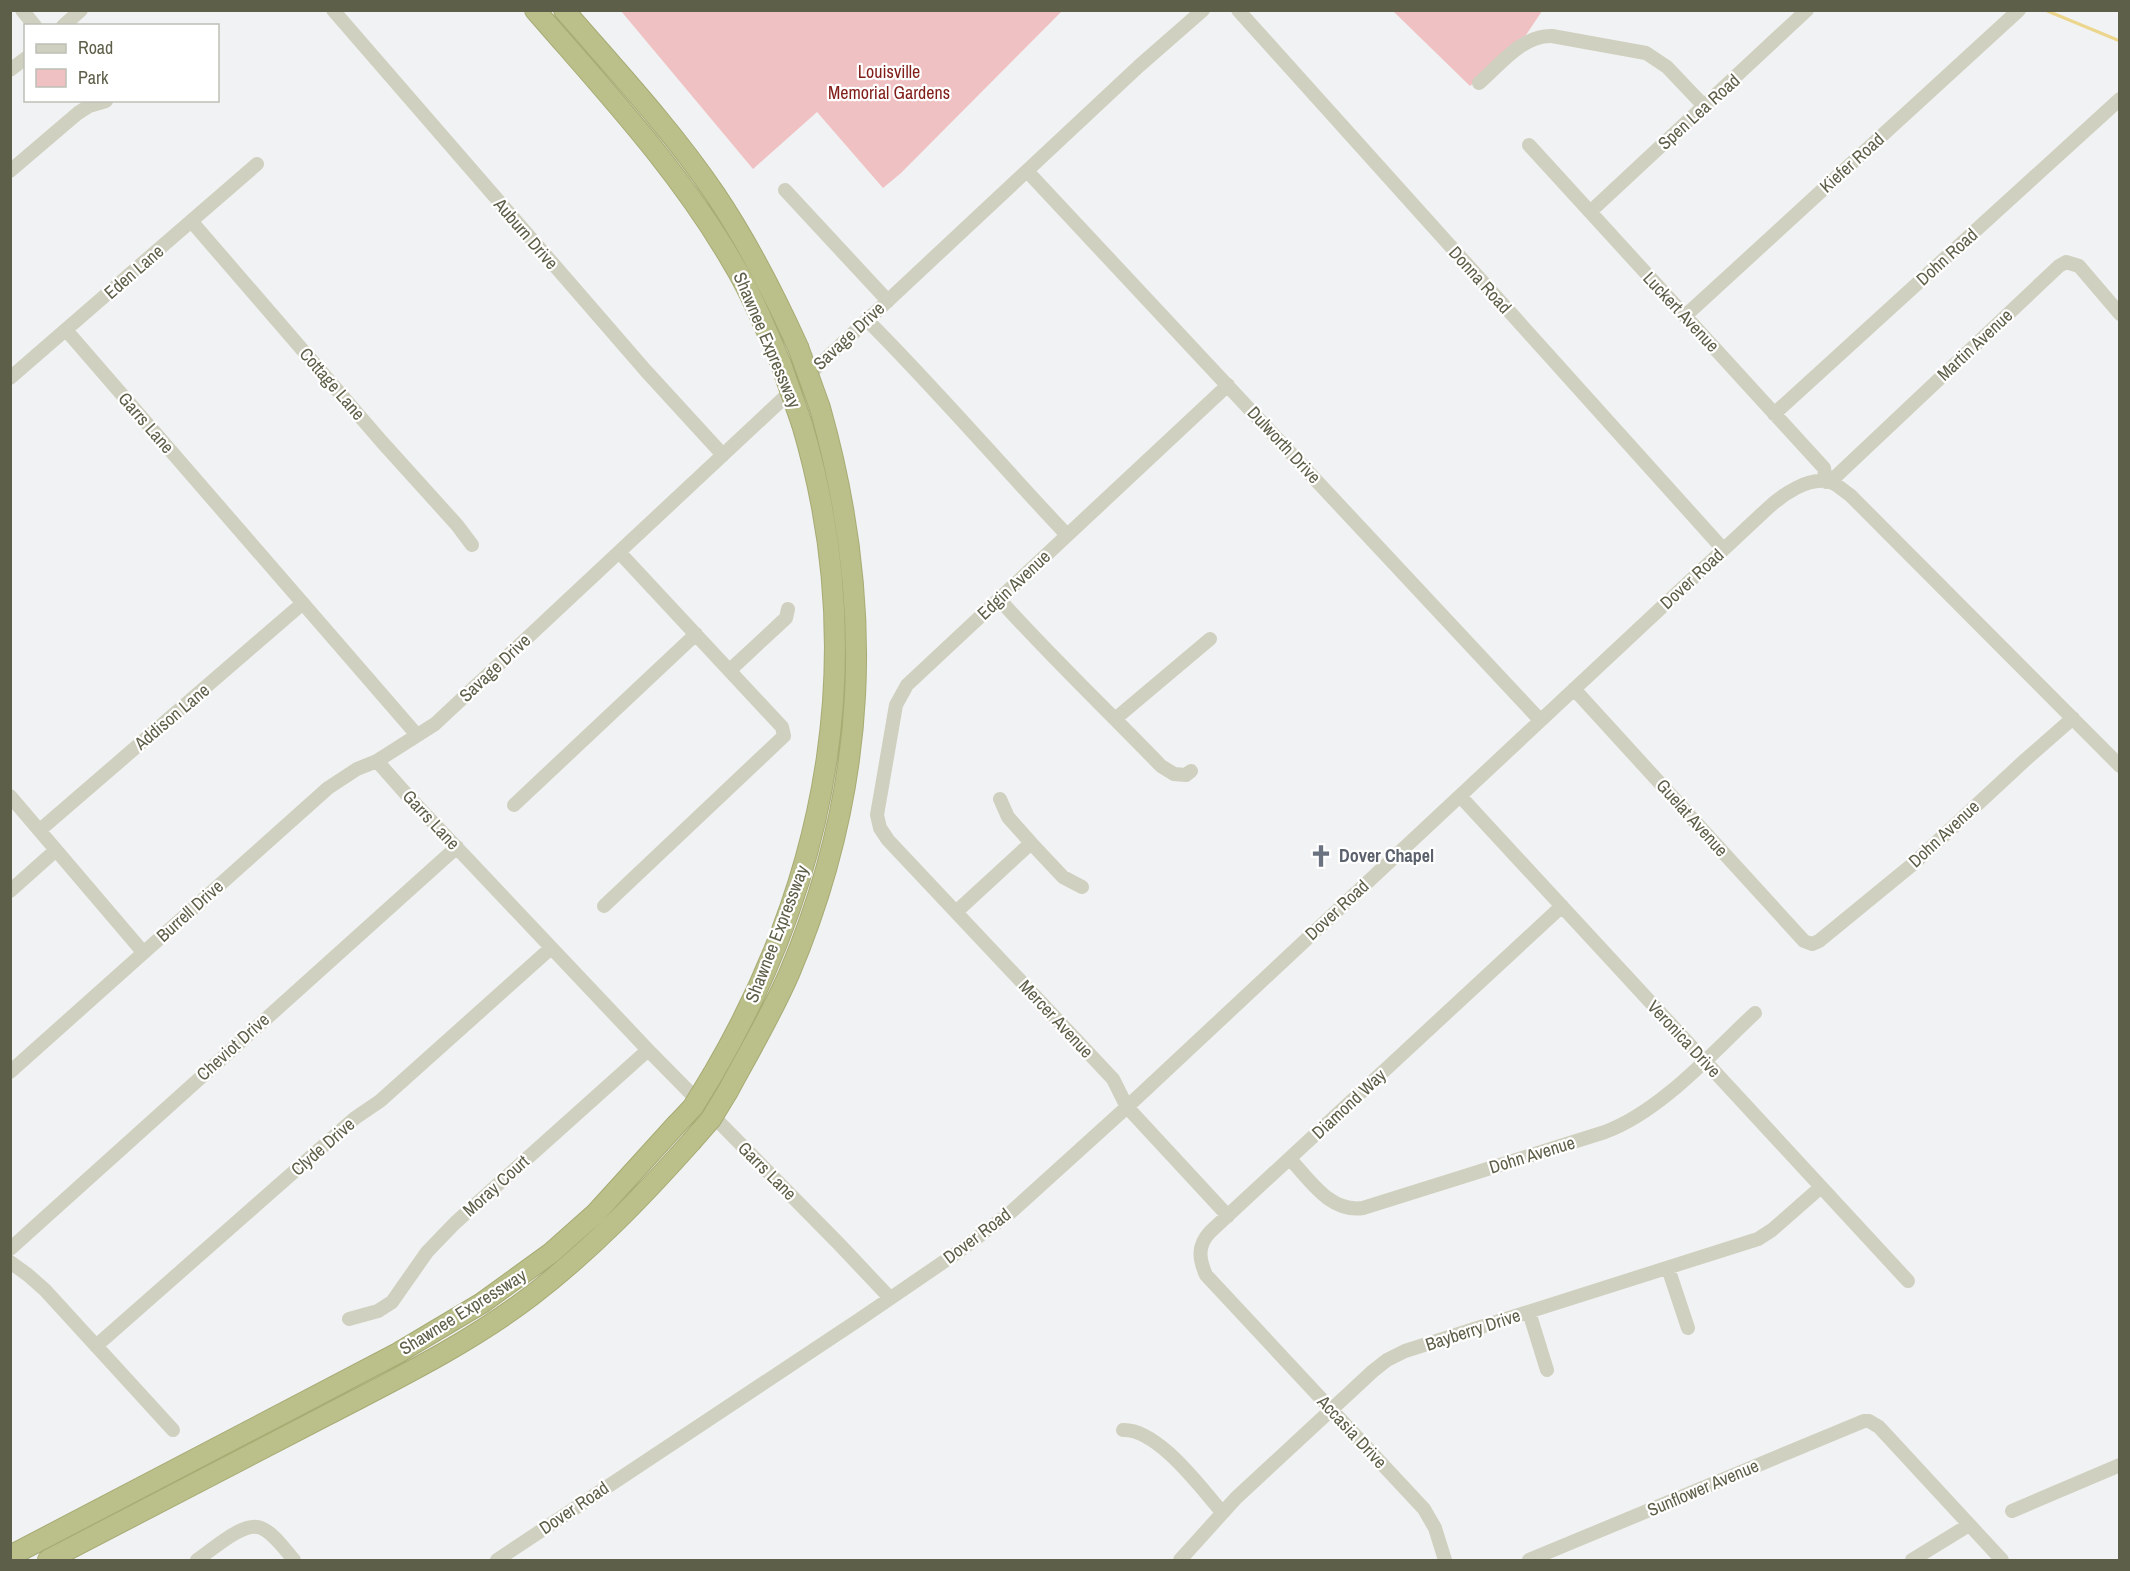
<svg xmlns="http://www.w3.org/2000/svg" width="2130" height="1571" font-family="'Archivo Narrow',sans-serif">
  <style>
    .green { fill: #f0c1c3 }
    .lines { fill: none; stroke-linecap: round; stroke-linejoin: round }
    .stream { stroke: #ecd68e; stroke-width: 3 }
    .highway-casing { stroke: #a7ab74; stroke-width: 22 }
    .minor { stroke: #cfd0bf; stroke-width: 14 }
    .highway { stroke: #bbbf89; stroke-width: 20 }
    .highway-bridge-casing { stroke: #a7ab74; stroke-width: 22; stroke-linecap: butt }
    .highway-bridge { stroke: #bbbf89; stroke-width: 20 }
    .labels { text-anchor: middle; stroke-width: 4.5; stroke-linejoin: round; paint-order: stroke }
    .park-label { font-size: 18px; fill: #811d18; stroke: #fff }
    .street-label { font-size: 18px; fill: #5e5f49; stroke: #fff }
    .worship-label { font-size: 18px; font-weight: bold; fill: #5b616d; stroke: #fff; text-anchor: start }
  </style>
  <rect width="100%" height="100%" fill="#f1f2f3"/>
  <path class="green" d="M621,11H1062L901,173L883,188L817,112L753,169Z
    M1393,11H1542L1526,35L1470,86Z"/>
  <g class="lines">
    <path class="stream" d="M2045,10L2120,41"/>
    <g class="highway-casing">
      <path id="highway" d="M535,10C606,92 680,171 734,265C753,296 766,330 781,364
        M564,10C616,70 671,129 715,194C748,243 774,294 798,347
        M713,1074C831,872 869,650 802,424
        M728,1091C749,1052 771,1015 789,974C869,786 875,603 820,408
        M10,1556L398,1353L482,1303L551,1253L596,1213L676,1125
        M48,1560C141,1512 234,1464 327,1415C396,1379 468,1344 531,1296C591,1250 641,1198 691,1142"/>
    </g>
    <path class="minor" d="M22,10L35,26
      M333,10L646,371L723,455
      M1238,10L1723,549
      M63,26L81,10
      M10,70L26,58
      M1479,83C1500,65 1522,35 1552,36L1646,53L1667,67L1704,106
      M1529,145L1824,468L1826,482
      M10,171L78,113L89,106L106,101
      M1027,171L1540,720
      M785,190L888,301
      M1590,212L1807,10
      M192,222L382,442L457,525L472,545
      M1685,316L2019,10
      M867,320C936,389 1000,464 1067,535
      M66,330L417,735
      M10,378L257,164
      M1774,414L2120,99
      M1830,482L2059,266L2066,262L2079,266L2120,314
      M999,599C1051,657 1107,710 1161,766L1174,774L1186,775L1191,771
      M730,670L786,618L788,609
      M1574,689L1804,941L1812,944L1819,941L1913,864L2024,761L2073,718
      M1115,719L1210,639
      M377,761L407,795L648,1050L840,1245L890,1298
      M10,796L143,952
      M1460,796L1908,1281
      M1000,799L1008,817L1031,843L1063,877L1082,887
      M514,805L696,634
      M40,830L303,603
      M10,891L56,850
      M604,906L784,736L782,727L619,552
      M956,912L1031,843
      M10,1072L328,788L357,769L377,761L435,724L1139,66L1203,10
      M1290,1159C1310,1180 1330,1213 1363,1208L1605,1132C1661,1111 1711,1054 1755,1013
      M1228,1216L1127,1107L1113,1079L888,840L880,828L877,815L896,705L907,685L1228,385
      M10,1249L457,847
      M10,1262L28,1275L45,1290L173,1430
      M1668,1268L1688,1328
      M1529,1312L1547,1370
      M349,1319L378,1311L392,1302L427,1252L455,1223L648,1050
      M96,1346L355,1118L380,1101L551,948
      M1123,1430C1158,1429 1200,1487 1222,1512
      M2012,1511L2120,1465
      M197,1560C211,1551 244,1520 261,1528C274,1533 285,1550 294,1560
      M497,1560L863,1317L958,1252L1011,1212L1127,1107L1768,508C1782,495 1809,476 1830,482C1837,484 1844,491 1850,495L2120,766
      M1180,1560L1236,1498L1373,1371L1387,1360L1405,1351L1758,1239L1772,1230L1821,1187
      M1445,1560L1435,1528L1424,1509L1206,1275C1199,1259 1197,1246 1210,1232L1562,906
      M1529,1560L1864,1421H1869L1879,1427L2002,1560
      M1912,1560L1969,1525"/>
    <use href="#highway" class="highway"/>
    <g class="highway-bridge-casing">
      <path id="highway-bridge" d="M798,347L820,408
        M781,364L802,424
        M676,1125L693,1107L713,1074
        M691,1142L711,1119L728,1091"/>
    </g>
    <use href="#highway-bridge" class="highway-bridge"/>
  </g>
  <defs>
    <g id="church-bare" transform="scale(1.8)"><path d="M-1.2-6h2.4v3.5h3.3v2.4h-3.3V6h-2.4V-.1h-3.3v-2.4h3.3Z" fill="#6b7280" stroke="#fff" stroke-width="2.5" paint-order="stroke"/></g>
  </defs>
  <g fill-rule="evenodd">
    <use href="#church-bare" x="1321" y="856"/>
  </g>
  <g class="labels">
    <g class="park-label">
      <text x="889" y="78">Louisville<tspan x="889" dy="21">Memorial Gardens</tspan></text>
    </g>
    <g class="street-label">
      <text transform="translate(1699 112) rotate(-42)" y="6">Spen Lea Road</text>
      <text transform="translate(1852 163) rotate(-42)" y="6">Kiefer Road</text>
      <text transform="translate(526 234) rotate(49)" y="6">Auburn Drive</text>
      <text transform="translate(1947 257) rotate(-42)" y="6">Dohn Road</text>
      <text transform="translate(134 272) rotate(-41)" y="6">Eden Lane</text>
      <text transform="translate(1480 280) rotate(48)" y="6">Donna Road</text>
      <text transform="translate(1681 312) rotate(47)" y="6">Luckert Avenue</text>
      <text transform="translate(849 336) rotate(-43)" y="6">Savage Drive</text>
      <text transform="translate(767 340) rotate(67)" y="6">Shawnee Expressway</text>
      <text transform="translate(1975 345) rotate(-43)" y="6">Martin Avenue</text>
      <text transform="translate(332 384) rotate(49)" y="6">Cottage Lane</text>
      <text transform="translate(146 423) rotate(49)" y="6">Garrs Lane</text>
      <text transform="translate(1284 445) rotate(47)" y="6">Dulworth Drive</text>
      <text transform="translate(1692 579) rotate(-43)" y="6">Dover Road</text>
      <text transform="translate(1014 585) rotate(-43)" y="6">Edgin Avenue</text>
      <text transform="translate(495 668) rotate(-43)" y="6">Savage Drive</text>
      <text transform="translate(172 717) rotate(-40)" y="6">Addison Lane</text>
      <text transform="translate(1692 818) rotate(48)" y="6">Guelat Avenue</text>
      <text transform="translate(431 820) rotate(47)" y="6">Garrs Lane</text>
      <text transform="translate(1944 834) rotate(-43)" y="6">Dohn Avenue</text>
      <text transform="translate(1337 910) rotate(-43)" y="6">Dover Road</text>
      <text transform="translate(190 911) rotate(-42)" y="6">Burrell Drive</text>
      <text transform="translate(777 934) rotate(-69)" y="6">Shawnee Expressway</text>
      <text transform="translate(1056 1019) rotate(47)" y="6">Mercer Avenue</text>
      <text transform="translate(1684 1039) rotate(47)" y="6">Veronica Drive</text>
      <text transform="translate(233 1047) rotate(-42)" y="6">Cheviot Drive</text>
      <text transform="translate(1349 1104) rotate(-43)" y="6">Diamond Way</text>
      <text transform="translate(323 1147) rotate(-41)" y="6">Clyde Drive</text>
      <text transform="translate(1532 1155) rotate(-17)" y="6">Dohn Avenue</text>
      <text transform="translate(767 1171) rotate(45)" y="6">Garrs Lane</text>
      <text transform="translate(496 1186) rotate(-42)" y="6">Moray Court</text>
      <text transform="translate(977 1236) rotate(-37)" y="6">Dover Road</text>
      <text transform="translate(463 1312) rotate(-32)" y="6">Shawnee Expressway</text>
      <text transform="translate(1473 1330) rotate(-18)" y="6">Bayberry Drive</text>
      <text transform="translate(1352 1432) rotate(47)" y="6">Accasia Drive</text>
      <text transform="translate(1703 1488) rotate(-23)" y="6">Sunflower Avenue</text>
      <text transform="translate(574 1508) rotate(-34)" y="6">Dover Road</text>
    </g>
    <g class="worship-label">
      <text x="1339" y="862">Dover Chapel</text>
    </g>
  </g>
  <rect width="2130" height="1571" fill="none" stroke="#5e5f49" stroke-width="24"/>
  <rect x="24" y="24" width="195" height="78" fill="#ffffff" stroke="#bfbfb6" stroke-width="1.5"/>
  <rect x="36" y="44" width="30" height="9" fill="#cfd0bf" stroke="#bfbfb6" stroke-width="1.5"/>
  <text x="78" y="54" font-size="18" fill="#5e5f49">Road</text>
  <rect x="36" y="69" width="30" height="18" fill="#f0c1c3" stroke="#bfbfb6" stroke-width="1.5"/>
  <text x="78" y="84" font-size="18" fill="#5e5f49">Park</text>
</svg>
